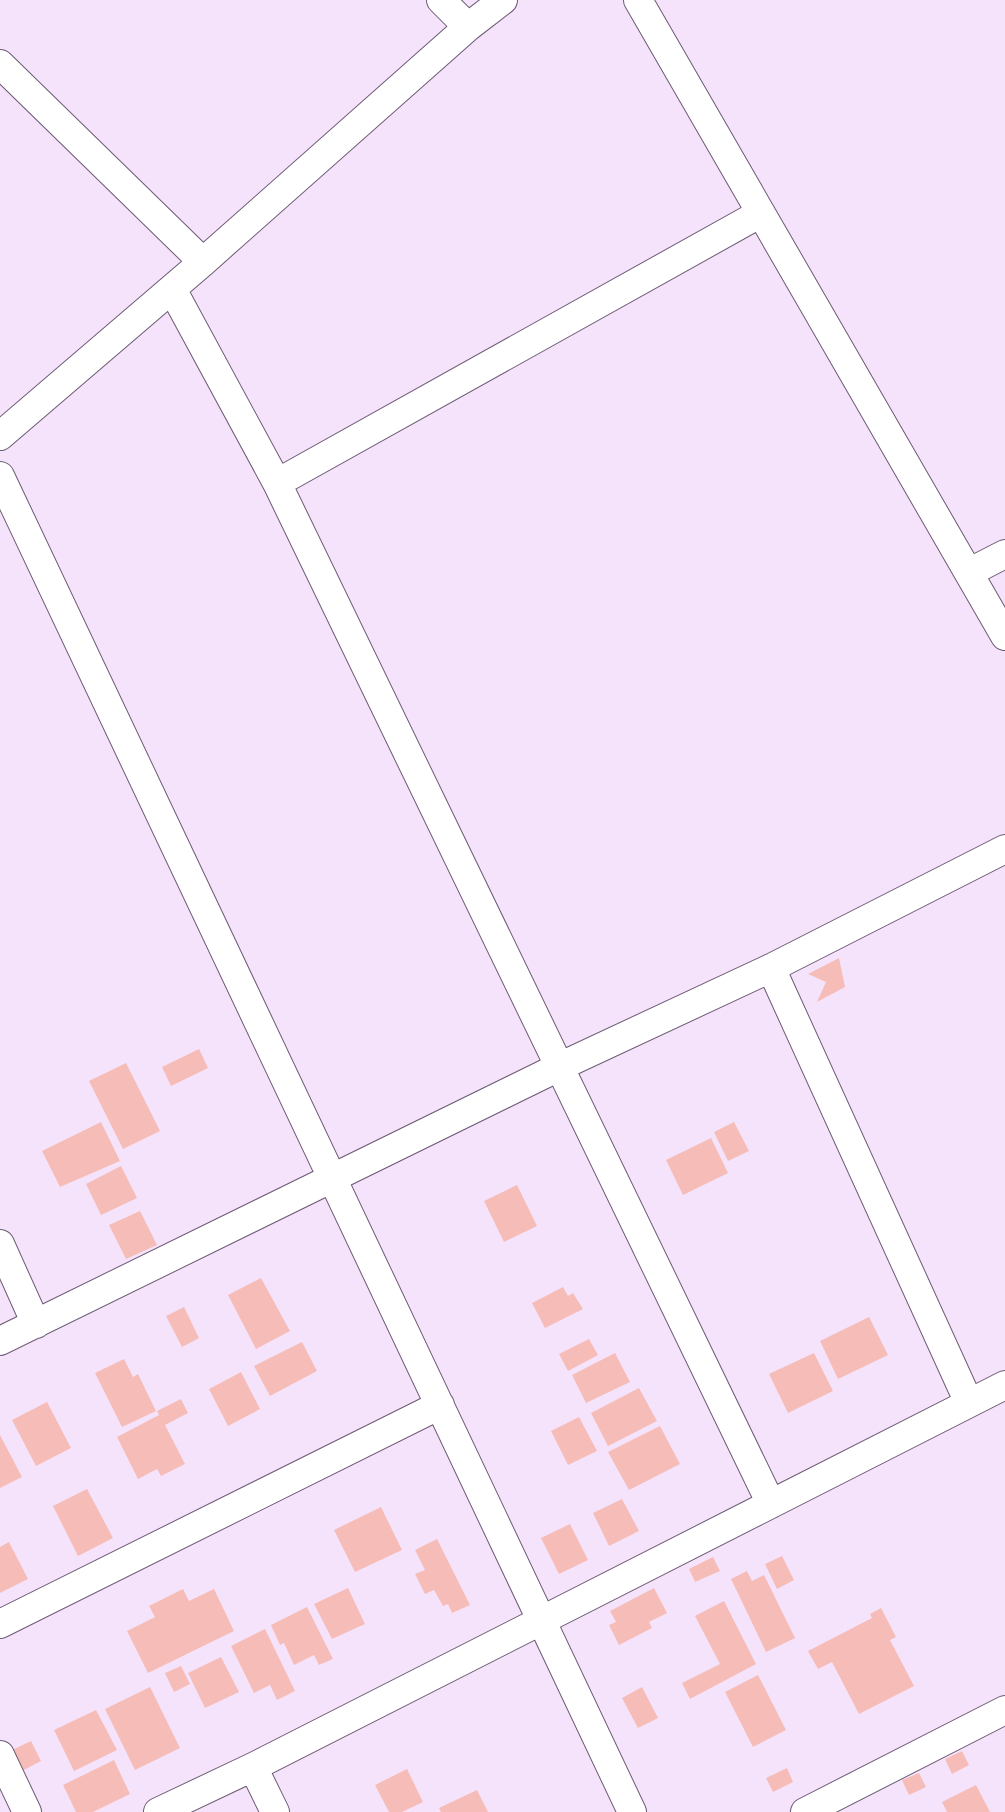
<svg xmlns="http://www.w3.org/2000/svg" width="1005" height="1812" font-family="Raleway,sans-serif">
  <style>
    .building { fill: #f6bdb8 }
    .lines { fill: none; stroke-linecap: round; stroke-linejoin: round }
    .minor-casing { stroke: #6d5a74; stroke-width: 30 }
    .minor { stroke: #fff; stroke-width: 28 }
  </style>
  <rect width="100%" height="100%" fill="#f5e3fc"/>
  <path class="building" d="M839,958L845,987L817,1002L826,982L808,974Z
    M199,1049L208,1068L171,1086L162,1067Z
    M126,1063L160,1131L123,1149L89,1081Z
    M101,1122L120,1161L60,1187L42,1151Z
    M734,1122L749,1151L728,1161L714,1132Z
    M711,1138L728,1173L683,1195L666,1160Z
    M121,1166L137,1198L101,1215L86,1184Z
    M517,1185L537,1226L504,1242L484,1201Z
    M140,1211L157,1245L126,1259L109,1225Z
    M261,1278L290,1331L256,1349L228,1295Z
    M563,1287L568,1296L573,1293L583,1309L545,1328L532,1303Z
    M184,1307L199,1338L182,1347L166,1316Z
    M869,1317L888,1355L838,1379L820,1341Z
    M589,1339L598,1355L568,1371L559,1354Z
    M302,1342L317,1371L270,1396L254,1366Z
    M615,1353L630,1382L586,1403L572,1375Z
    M814,1353L833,1391L788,1413L769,1374Z
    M124,1359L133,1377L138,1374L156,1411L122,1427L95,1373Z
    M241,1372L260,1409L228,1426L209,1389Z
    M639,1388L657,1421L608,1446L591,1413Z
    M181,1399L188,1413L165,1425L185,1464L161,1476L157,1469L138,1479L117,1437L159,1415L157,1411Z
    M47,1402L71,1448L36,1466L12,1420Z
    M579,1417L597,1451L568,1465L551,1431Z
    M660,1426L680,1464L629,1490L608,1452Z
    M0,1435L22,1477L0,1488Z
    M87,1489L113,1538L78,1556L53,1506Z
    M622,1499L639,1531L609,1546L593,1513Z
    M381,1507L402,1550L355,1572L334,1530Z
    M570,1524L588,1560L559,1574L541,1538Z
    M437,1539L470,1605L452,1613L448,1604L443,1606L434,1590L425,1594L415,1574L425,1570L415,1550Z
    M9,1542L28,1579L0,1593V1547Z
    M782,1556L794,1580L777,1589L765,1564Z
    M713,1557L720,1571L695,1582L689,1569Z
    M747,1571L752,1581L764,1575L795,1638L766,1652L731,1579Z
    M348,1588L365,1624L332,1639L314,1604Z
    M654,1588L667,1613L649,1622L652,1628L619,1645L609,1625L616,1622L610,1611Z
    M183,1589L189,1601L214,1589L234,1631L148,1673L127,1631L155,1617L149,1606Z
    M724,1601L756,1664L690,1699L682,1683L720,1664L695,1616Z
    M307,1607L333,1659L319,1665L314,1655L294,1665L284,1643L280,1645L271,1625Z
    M881,1608L896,1637L890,1640L914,1686L859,1714L832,1662L818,1669L808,1651L872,1618L870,1614Z
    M265,1629L295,1691L277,1700L270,1685L254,1693L231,1646Z
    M221,1657L239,1692L205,1708L188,1673Z
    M181,1666L190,1684L174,1692L165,1673Z
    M758,1675L786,1730L753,1747L725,1692Z
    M150,1687L180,1748L135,1770L105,1709Z
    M642,1687L658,1718L638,1728L622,1698Z
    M96,1710L117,1750L74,1771L54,1730Z
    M31,1741L41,1761L18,1773L8,1752Z
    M962,1751L969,1765L952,1774L945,1759Z
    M114,1760L130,1794L93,1812H76L63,1785Z
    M787,1768L793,1782L773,1792L766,1778Z
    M407,1769L423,1802L402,1812H389L375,1785Z
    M919,1773L926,1787L909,1795L902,1780Z
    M976,1785L990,1812H947L942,1802Z
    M477,1790L488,1812H441L439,1808Z"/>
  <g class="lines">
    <g class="minor-casing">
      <path id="minor" d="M441,0L468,27
        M638,0L1005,636
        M0,64L203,262
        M172,289L277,483L771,1504
        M0,436L203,262L468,27L503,0
        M0,476L632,1812
        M277,483L761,213
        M970,572L1005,554
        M771,968L969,1403
        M0,1244L36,1324
        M0,1341L561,1066L771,968L1005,849
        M0,1624L440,1405
        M0,1755L27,1812
        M253,1767L275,1812
        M158,1812L253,1767L1005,1385
        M805,1812L1005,1710"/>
    </g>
    <use href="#minor" class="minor"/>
  </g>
</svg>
